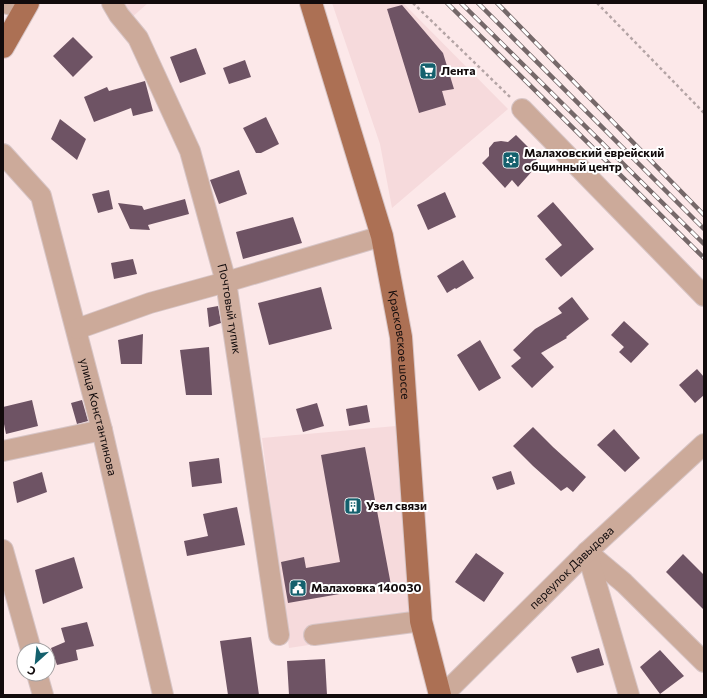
<svg xmlns="http://www.w3.org/2000/svg" width="707" height="698" font-family="Commissioner,sans-serif">
  <style>
    .built { fill: #f6dadc }
    .building { fill: #6e5364 }
    .lines { fill: none; stroke-linecap: round; stroke-linejoin: round }
    .minor-casing { stroke: #d7c5c6; stroke-width: 22 }
    .major-casing { stroke: #d7c5c6; stroke-width: 24 }
    .path { stroke: #b4a4a5; stroke-width: 2.5; stroke-dasharray: 3 3; stroke-linecap: butt }
    .minor { stroke: #ccaa9a; stroke-width: 20 }
    .major { stroke: #ac7054; stroke-width: 22 }
    .rail-casing { stroke: #756869; stroke-width: 4.5 }
    .rail { stroke: #fff; stroke-width: 3; stroke-dasharray: 9; stroke-linecap: butt }
    .labels { text-anchor: middle; stroke-width: 4; stroke-linejoin: round; paint-order: stroke }
    .poi-label { font-size: 12px; font-weight: bold; fill: #120b0c; stroke: #fff; text-anchor: start }
    .street-label { font-size: 12px; fill: #120b0c; stroke: #fff }
  </style>
  <rect width="100%" height="100%" fill="#fce8e9"/>
  <path class="built" d="M116,3H148L130,19Z
    M332,3H403L508,109L392,208L380,144Z
    M396,426L413,629L289,648L262,438Z"/>
  <path class="building" d="M402,5L443,53L454,89L442,91L446,105L419,113L387,9Z
    M73,37L93,57L73,77L53,56Z
    M196,48L206,74L180,83L170,57Z
    M245,60L251,77L229,84L223,68Z
    M145,81L153,111L133,116L131,108L94,122L84,97L107,87L109,91Z
    M266,117L279,144L261,153H256L243,128Z
    M60,119L86,139L77,160L51,139Z
    M516,135L538,157L532,166L534,169L518,187L512,180L505,188L482,163L489,156V148L494,142L501,141L508,142Z
    M239,170L247,194L219,204L210,180Z
    M109,190L113,209L98,213L92,194Z
    M445,192L456,217L428,230L417,205Z
    M185,199L189,214L148,225L150,230L130,229L118,203L142,206L144,210Z
    M553,202L594,249L561,277L545,259L562,245L537,216Z
    M293,217L302,243L243,259L236,232Z
    M133,259L137,274L114,279L111,263Z
    M463,260L474,278L456,289L455,288L447,293L437,276Z
    M321,287L332,329L269,345L258,303Z
    M572,297L589,319L566,337L567,338L541,353L554,367L532,388L511,366L521,358L513,350L535,329L562,313L558,308Z
    M218,306L221,323L209,327L207,308Z
    M624,321L649,344L631,363L619,352L624,347L611,335Z
    M143,334L142,364H121L118,340Z
    M480,340L501,378L479,391L457,355Z
    M209,347L212,395H186L180,350Z
    M697,369L704,377V395L695,403L679,385Z
    M32,400L38,426L6,434L3,419V407Z
    M82,400L88,421L77,424L71,403Z
    M317,403L324,426L303,432L296,409Z
    M367,405L370,422L349,426L346,409Z
    M533,427L553,447L586,477L573,492L567,487L561,491L533,466L513,446Z
    M614,429L640,458L625,472L597,445Z
    M365,447L391,585L288,603L281,562L304,557L306,568L340,562L321,455Z
    M219,458L222,483L192,487L189,462Z
    M511,471L515,484L497,490L492,477Z
    M42,472L47,492L17,503L13,482Z
    M237,507L245,545L187,556L184,541L208,536L203,514Z
    M476,553L504,573L484,602L455,582Z
    M683,554L704,575V610L666,572Z
    M74,557L83,588L43,604L35,570Z
    M87,622L94,646L76,650L78,660L57,665L51,648L65,642L61,628Z
    M251,637L259,695H228L220,641Z
    M599,648L604,665L577,673L571,657Z
    M660,650L684,676L660,694L640,667Z
    M325,659L327,695H289L287,661Z"/>
  <g class="lines">
    <g class="minor-casing">
      <g id="minor">
        <path d="M4,3L25,9"/>
        <path id="s1" d="M112,3L119,15L138,38L190,151L226,282L279,635"/>
        <path d="M522,109L704,296"/>
        <path id="s2" d="M3,154L41,196L102,430L163,695"/>
        <path d="M77,329L150,303L226,282L382,236"/>
        <path d="M3,451L102,430"/>
        <path d="M3,550L31,650"/>
        <path d="M587,552L624,583L704,662"/>
        <path d="M587,552L629,695"/>
        <path d="M314,635L421,621"/>
        <path d="M37,674L43,695"/>
        <path id="s3" d="M443,695L587,552L704,444"/>
      </g>
    </g>
    <g class="major-casing">
      <g id="major">
        <path id="s4" d="M311,3L382,236L401,337L421,621L440,695"/>
        <path d="M3,47L28,3"/>
      </g>
    </g>
    <path class="path" d="M413,3L510,97
      M597,3L704,113"/>
    <use href="#minor" class="minor"/>
    <use href="#major" class="major"/>
    <g class="rail-casing">
      <path id="rail" d="M447,3L704,258
        M461,3L704,244
        M478,3L704,229
        M497,3L704,215"/>
    </g>
    <use href="#rail" class="rail"/>
  </g>
  <defs>
    <g id="supermarket-square" transform="scale(0.9)"><rect x="-9" y="-9" width="18" height="18" rx="4" fill="#14606d" stroke="#fff"/><path d="M-6-5.5h2.5l.6 2H6L4.5 2H-2.5L-4.4-4H-6ZM-1.5 3.2a1.3 1.3 0 1 0 .1 0ZM3 3.2a1.3 1.3 0 1 0 .1 0Z" fill="#fff"/></g>
    <g id="synagogue-square" transform="scale(0.9)"><rect x="-9" y="-9" width="18" height="18" rx="4" fill="#14606d" stroke="#fff"/><path d="M0-6.5L5.6 3.2H-5.6ZM0 6.5L5.6-3.2H-5.6Z" fill="#fff"/></g>
    <g id="building-square" transform="scale(0.9)"><rect x="-9" y="-9" width="18" height="18" rx="4" fill="#14606d" stroke="#fff"/><path d="M-4-6H4V6H1V3H-1V6H-4ZM-2.5-4.3h1.7v1.8h-1.7ZM.8-4.3h1.7v1.8H.8ZM-2.5-1h1.7V.8h-1.7ZM.8-1h1.7V.8H.8Z" fill="#fff"/></g>
    <g id="civic-square" transform="scale(0.9)"><rect x="-9" y="-9" width="18" height="18" rx="4" fill="#14606d" stroke="#fff"/><path d="M-.6-6.5H3V-4.5H.6V-3L4-1V1h2V6H-6V1h2V-1L-.6-3ZM-1.2 2.5V6h2.4V2.5Z" fill="#fff"/></g>
  </defs>
  <g fill-rule="evenodd">
    <use href="#supermarket-square" x="428" y="71"/>
    <use href="#synagogue-square" x="511" y="160"/>
    <use href="#building-square" x="353" y="506"/>
    <use href="#civic-square" x="298" y="588"/>
  </g>
  <g class="labels">
    <g class="poi-label">
      <text x="441" y="75">Лента</text>
      <text x="524" y="157">Малаховский еврейский<tspan x="524" dy="14">общинный центр</tspan></text>
      <text x="366" y="510">Узел связи</text>
      <text x="311" y="592">Малаховка 140030</text>
    </g>
    <g class="street-label">
      <text dy="4" stroke="none"><textPath href="#s1" startOffset="331">Почтовый тупик</textPath></text>
      <text dy="4" stroke="none"><textPath href="#s4" startOffset="354">Красковское шоссе</textPath></text>
      <text dy="4" stroke="none"><textPath href="#s2" startOffset="285">улица Константинова</textPath></text>
      <text dy="4" stroke="none"><textPath href="#s3" startOffset="181">переулок Давыдова</textPath></text>
    </g>
  </g>
  <rect width="707" height="698" fill="none" stroke="#120b0c" stroke-width="8"/>
  <g transform="translate(36 662) rotate(207)"><circle r="19" fill="#ffffff" stroke="#a09d9e"/>
  <path d="M0-3L7 15L0 10L-7 15Z" fill="#14606d"/>
  <text y="-6" font-size="11" font-weight="bold" text-anchor="middle" fill="#120b0c">С</text>
  </g>
</svg>
